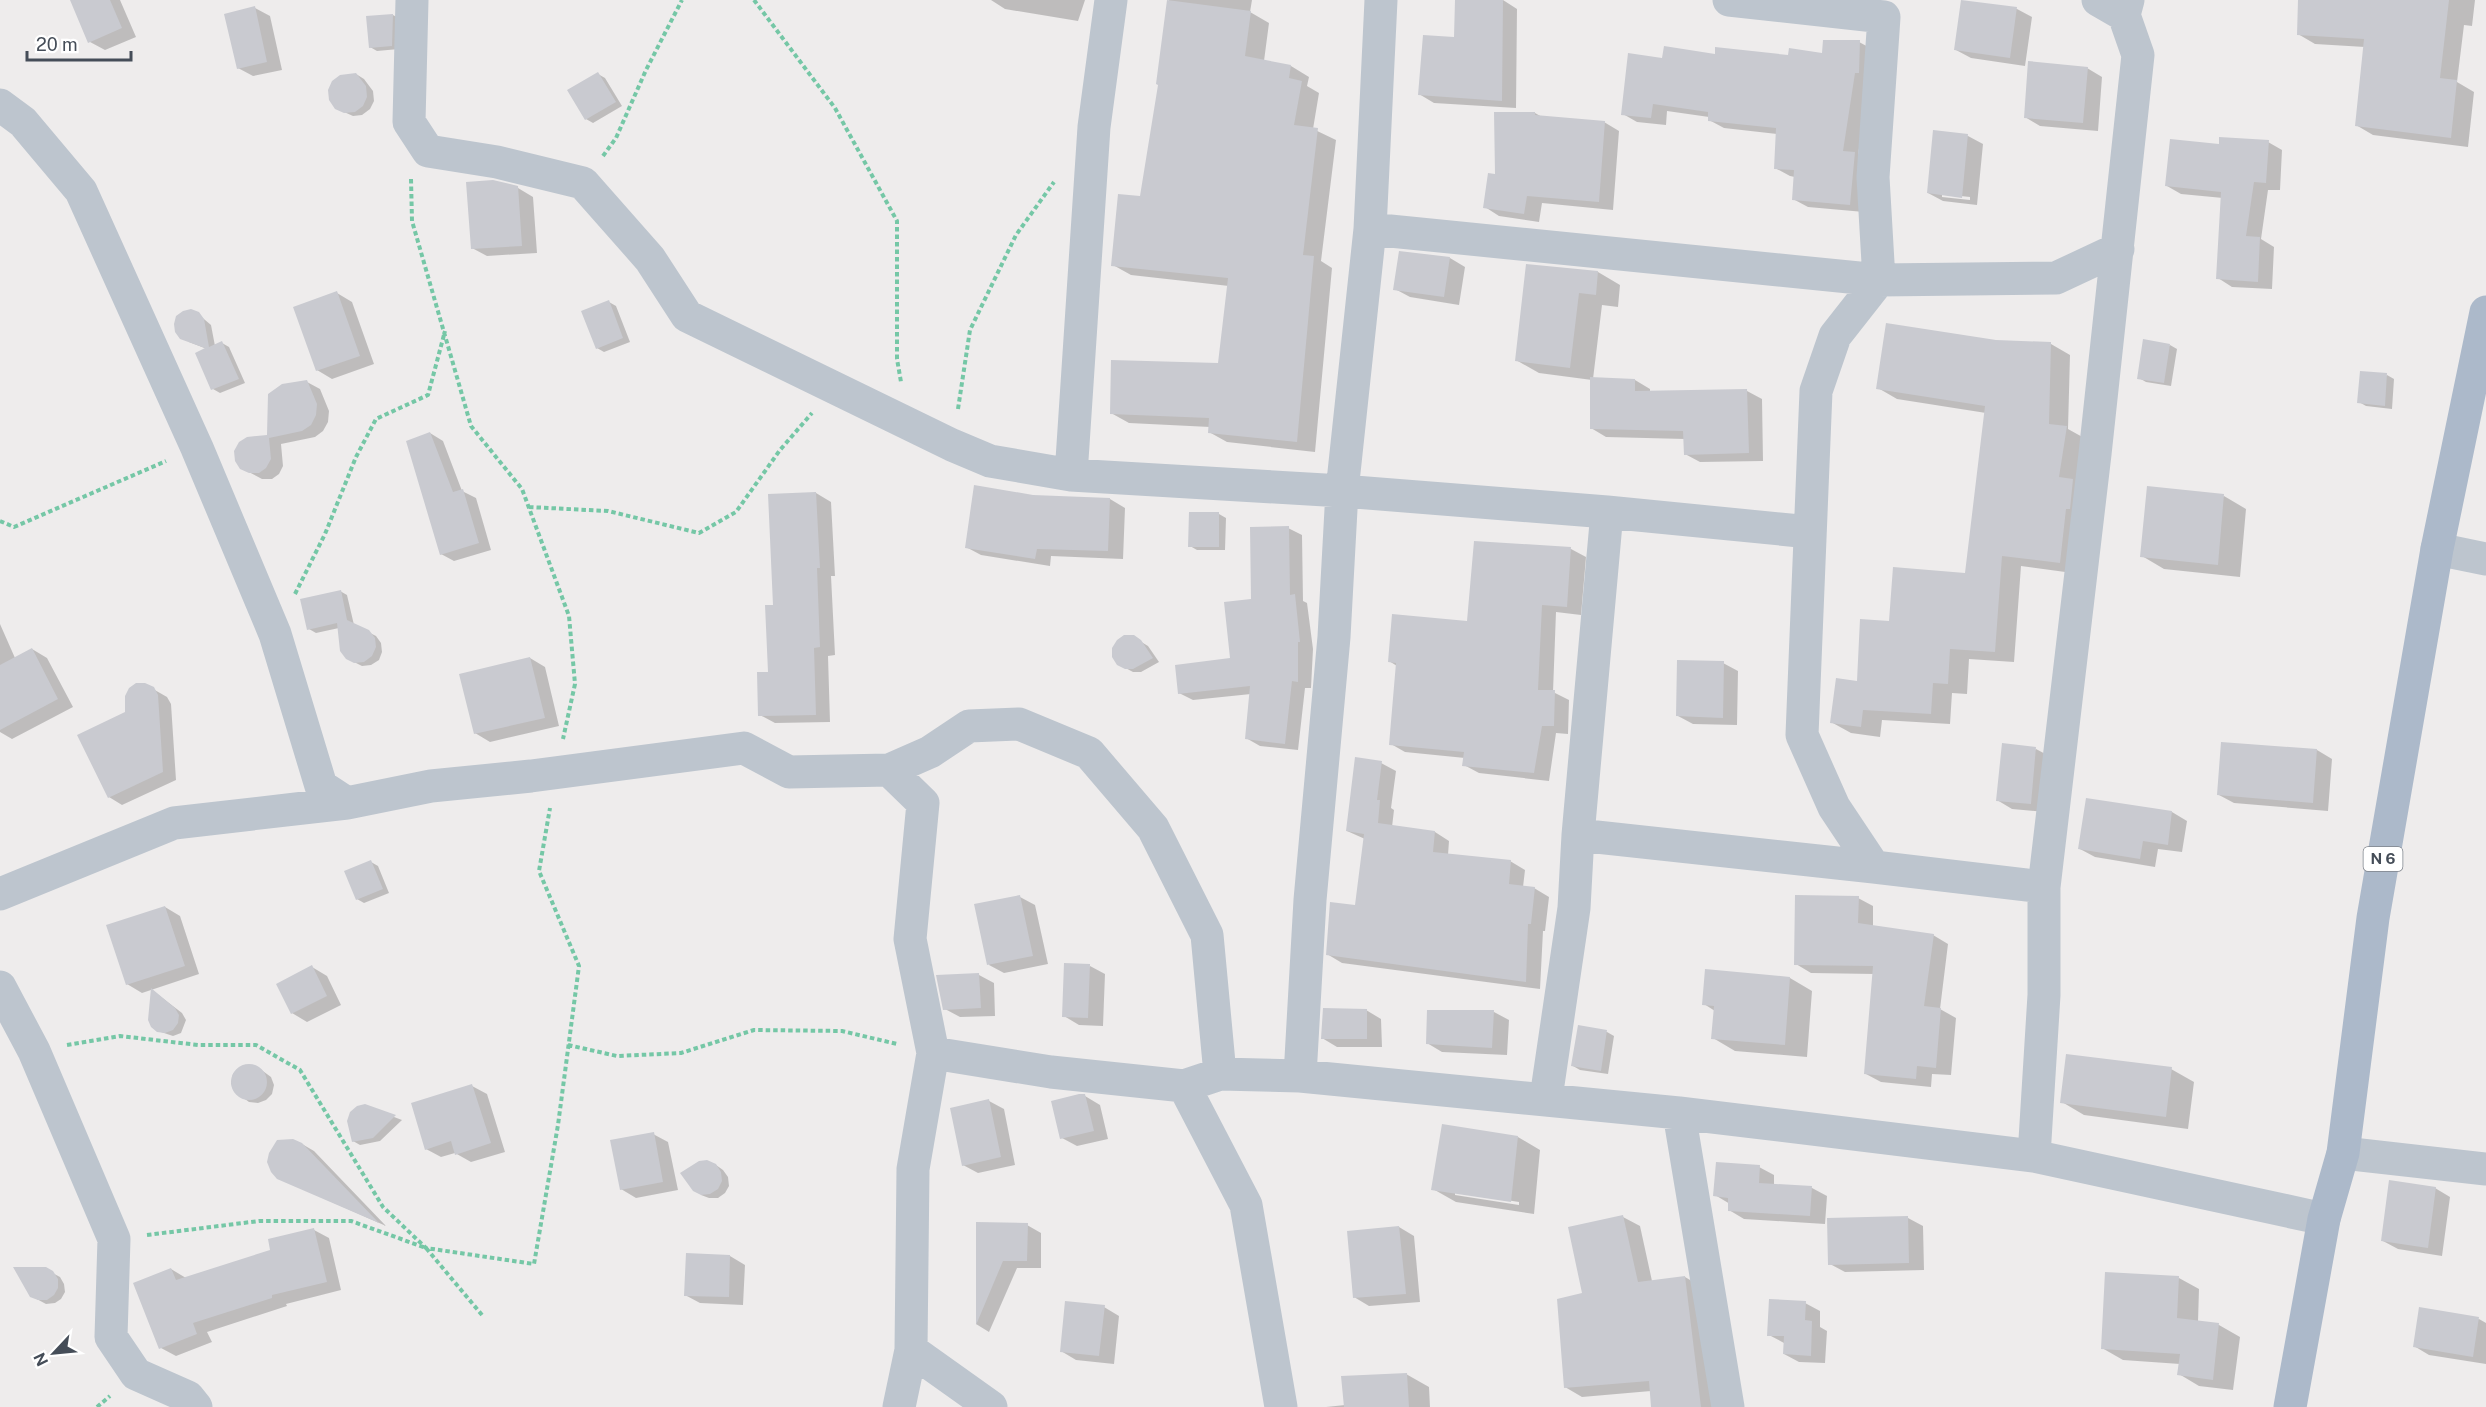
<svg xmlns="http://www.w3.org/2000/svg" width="2486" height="1407" font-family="'Public Sans',sans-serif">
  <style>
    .shadow { fill: #0003; fill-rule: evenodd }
    .building { fill: #c9cad0 }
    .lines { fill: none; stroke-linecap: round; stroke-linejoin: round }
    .path { stroke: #75c7a6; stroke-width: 4; stroke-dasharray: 4.5 3; stroke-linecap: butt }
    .minor { stroke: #bdc5ce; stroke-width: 33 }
    .major { stroke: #acb9ca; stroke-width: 33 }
    .labels { text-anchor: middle; stroke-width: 4.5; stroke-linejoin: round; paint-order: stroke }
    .shield { fill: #fff; stroke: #7d828a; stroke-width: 1.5 }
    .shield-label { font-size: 15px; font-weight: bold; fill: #454d58 }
  </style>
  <rect width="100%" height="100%" fill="#eeecec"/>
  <path class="shadow" d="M72,0H120L136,37L105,50L90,42Z
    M991,0H1085L1078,21L1005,9Z
    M1169,0H1252L1250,12L1269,23L1264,61L1291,66L1309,77L1307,86L1319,93L1313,129L1336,140L1321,261L1332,268L1315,452L1227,442L1209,432L1210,427L1129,423L1111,413L1220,365L1229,286L1131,275L1113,265L1142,198L1160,86L1158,84Z
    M1457,0H1503L1517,9L1516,108L1434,103L1419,94L1456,38Z
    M2300,0H2475L2472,26L2464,25L2457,82L2474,92L2468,147L2373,135L2356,125L2365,47L2315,44L2298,34Z
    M1962,1L2017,9L2032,17L2025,66L1971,58L1956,50Z
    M255,8L270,16L282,70L253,76L238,68Z
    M393,15L400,19L399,49L377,51L370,47Z
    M1859,42L1874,50L1858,155L1869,161L1864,212L1808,207L1793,199L1795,177L1790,176L1775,168L1777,134L1724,128L1709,120V117L1667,111L1666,125L1637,122L1623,114L1664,59L1716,55H1824Z
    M2087,68L2102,77L2098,131L2040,126L2025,117Z
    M356,74L364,79L373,91L374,101L370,109L362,115L353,116L344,112Z
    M598,74L605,78L622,106L593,123L586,119Z
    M1535,113L1542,117L1604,122L1619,131L1613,210L1542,203L1539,222L1499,216L1485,207L1497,176Z
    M1935,132L1968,136L1983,144L1977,205L1943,201L1928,193ZM1942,194L1970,197V200L1942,197Z
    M2268,142L2282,150L2280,190H2268L2261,239L2274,247L2272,289L2232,287L2218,278L2223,198L2181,194L2167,186L2220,146Z
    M518,188L533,197L537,253L487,256L472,248Z
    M1450,258L1465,267L1459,305L1410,297L1395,289Z
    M1528,265L1598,272L1620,285L1618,307L1602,305L1593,379L1635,380L1650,389V392L1747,391L1762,399L1763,461L1700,462L1685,454V439L1606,437L1591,428L1592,380L1539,373L1516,360Z
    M337,293L352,302L374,364L332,379L317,370Z
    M609,302L616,306L630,342L604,352L597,348Z
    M198,314L211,325L215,346L222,343L229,347L245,383L220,393L213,389L207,349L189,342Z
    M1996,341L2051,344L2070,355L2068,429L2086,439L2080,574L2021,566L2014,662L1969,659L1967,694L1952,693L1950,724L1882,720L1880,737L1851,733L1831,722L1858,683L1890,622L1966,575L1986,413L1897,399L1878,388Z
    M2170,345L2177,349L2171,386L2146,382L2139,378Z
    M2387,375L2394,379L2392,409L2366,406L2359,402Z
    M307,382L320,389L329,411L328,422L323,431L315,437L281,444L283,466L279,474L272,479H262L241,468L268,437Z
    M430,433L443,441L462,491L476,498L491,550L454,561L441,554Z
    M816,493L831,502L835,576H831L835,655L828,656L830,722L775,723L760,715L769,673L774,607Z
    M1033,496L1110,499L1125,508L1123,559L1051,556L1050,566L981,555L966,547Z
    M2224,496L2246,509L2240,577L2164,569L2142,556Z
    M1219,514L1226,518L1225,550H1197L1190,546Z
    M1288,528L1302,535L1303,601L1307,603L1313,649L1311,688H1305L1298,750L1260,746L1246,738L1251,694L1193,700L1179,693L1232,660L1252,601Z
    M1475,542L1571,549L1586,557L1581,615L1556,612L1553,692L1569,700L1568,734L1556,733L1549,781L1479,773L1464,765L1465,758L1405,752L1391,744L1397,666L1389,661L1468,622Z
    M340,591L347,595L354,625L376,636L381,643L382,652L379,660L371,665L362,666L354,662L339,628L316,633L309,629Z
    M0,624L15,658L32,649L47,658L73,707L12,739L0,732Z
    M1133,637L1148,646L1159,662L1141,672H1133L1118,664Z
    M530,658L545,667L559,726L490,742L475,733Z
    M1723,663L1738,671L1737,725L1693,724L1678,716Z
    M153,689L167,697L171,704L176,780L122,805L109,797L126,713Z
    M2222,743L2317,750L2332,759L2328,811L2234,803L2219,795Z
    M2036,749L2051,757L2045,812L2012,809L1997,800Z
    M1381,763L1396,771L1391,808L1394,810L1392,827L1435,832L1449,841L1448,855L1510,861L1525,870L1523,887L1534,888L1549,897L1545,931H1543L1540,989L1342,963L1327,954L1356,907L1365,839L1347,831Z
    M2172,812L2187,821L2182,852L2158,849L2155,867L2095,857L2080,849Z
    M371,862L378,866L389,893L364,903L357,899Z
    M1020,897L1035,905L1048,964L1004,973L989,965Z
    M1858,898L1873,906V927L1933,935L1948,944L1940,1009L1956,1018L1951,1075L1932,1074L1931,1087L1881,1082L1866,1074L1874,974L1811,973L1796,964Z
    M165,907L180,916L199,974L142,993L127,984Z
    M1090,966L1105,974L1103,1026L1079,1025L1064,1016Z
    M312,967L327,976L341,1005L307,1022L292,1013Z
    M979,975L994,983L995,1016L960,1017L945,1009Z
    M1790,978L1812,991L1807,1057L1735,1051L1713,1038L1715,1011L1704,1004Z
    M152,990L182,1013L186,1020L181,1033L173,1036L158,1031Z
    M1366,1010L1381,1019L1382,1047H1337L1322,1038Z
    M1494,1012L1509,1020L1507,1055L1442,1052L1427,1043Z
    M1579,1027L1607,1032L1614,1036L1608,1074L1580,1070L1573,1066Z
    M248,1065L256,1066L271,1077L274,1085L272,1094L266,1100L258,1103L249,1102L234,1091L231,1083L233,1074L239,1068Z
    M2171,1069L2194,1082L2188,1129L2084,1115L2062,1102Z
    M472,1086L487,1094L505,1152L471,1162L455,1153L441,1157L426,1149Z
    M1085,1096L1100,1105L1108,1139L1077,1146L1062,1138Z
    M989,1101L1004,1109L1015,1165L978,1173L963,1165Z
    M365,1106L402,1120L380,1141L360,1145L353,1141Z
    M653,1134L668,1142L678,1190L636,1198L621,1189Z
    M1518,1137L1540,1150L1534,1214L1456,1202L1433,1189ZM1455,1192L1519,1202V1205L1455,1195Z
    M302,1144L314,1151L386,1226L278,1178Z
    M716,1165L723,1170L728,1177L729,1186L725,1193L718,1198H709L701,1195Z
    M1759,1167L1774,1175V1185L1812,1188L1827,1196L1825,1224L1744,1219L1729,1210L1730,1204L1715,1195Z
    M2435,1188L2450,1197L2442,1256L2398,1249L2383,1241Z
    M1623,1217L1640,1226L1652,1281L1685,1277L1702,1287L1721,1407H1653L1651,1391L1582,1397L1565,1387L1584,1294Z
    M1908,1218L1923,1226L1924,1270L1845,1272L1830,1264Z
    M978,1224L1027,1225L1041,1233V1268H1017L989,1332L976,1324Z
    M1399,1227L1414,1236L1420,1302L1369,1306L1354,1297Z
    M314,1230L329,1238L341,1290L286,1304L287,1306L207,1332L212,1342L176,1356L161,1348L171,1269L186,1278L272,1251Z
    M730,1256L745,1265L743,1305L700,1303L685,1295Z
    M45,1269L60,1277L64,1284L65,1292L61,1299L55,1303L46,1304L31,1296Z
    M2179,1278L2199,1289L2198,1322L2219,1325L2240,1337L2233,1390L2199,1386L2179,1374L2180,1364L2123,1360L2102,1348Z
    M1805,1303L1820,1311V1327L1827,1331L1825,1363L1799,1362L1784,1354V1343L1769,1335Z
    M1104,1307L1119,1316L1114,1364L1076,1360L1061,1351Z
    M2479,1319L2486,1323V1364L2429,1355L2414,1346Z
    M1406,1374L1429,1387L1430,1407H1326L1345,1405Z"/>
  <path class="building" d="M70,0H110L122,28L88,43Z
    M1167,0L1251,11L1245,56L1291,65L1289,78L1302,81L1294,125L1318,128L1303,255L1314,256L1297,442L1208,433L1209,418L1110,414L1111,360L1218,363L1228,278L1111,266L1118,194L1140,196L1158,85L1156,84Z
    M1455,0H1503L1502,101L1418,95L1423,35L1454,37Z
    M1961,0L2017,7L2010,58L1954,50Z
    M2298,0H2449L2440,78L2457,80L2451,138L2355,126L2364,39L2297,35Z
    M255,6L267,62L237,69L224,14Z
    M393,14L392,46L369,48L366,16Z
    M1823,40H1860L1859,73H1855L1843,151L1855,152L1850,205L1792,200L1794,170L1774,169L1776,128L1708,121V112L1653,104L1651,118L1621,115L1628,53L1662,58L1664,46L1715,54V47L1788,55L1789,48L1822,53Z
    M2028,61L2088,67L2083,123L2024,118Z
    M598,72L616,102L585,120L567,90Z
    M356,73L366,86L367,97L363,106L355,112L344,113L335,109L329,100L328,90L332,81L340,75Z
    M1494,112H1535V115L1605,121L1599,202L1527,196L1524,214L1483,208L1488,173L1495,174Z
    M1933,130L1968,134L1962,198L1927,193Z
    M2219,137L2269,140L2266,183L2254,182L2246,236L2260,237L2258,282L2216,279L2221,192L2165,186L2170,139L2219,144Z
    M493,180L518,186L522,246L471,249L466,182Z
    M1399,251L1450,257L1444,297L1393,290Z
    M1526,264L1598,271L1596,295L1579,293L1570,368L1515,361Z
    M337,291L360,356L316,371L293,307Z
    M609,300L623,338L596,349L581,311Z
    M191,309L199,312L204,319L209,347L222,341L239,379L211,390L195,353L205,348L180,339L175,332L174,324L176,316L183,311Z
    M1886,323L1996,340L2051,342L2049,424L2067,426L2059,477L2073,479L2070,509H2066L2060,563L2002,556L1995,652L1950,649L1948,684L1933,683L1931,714L1863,710L1861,727L1830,723L1836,678L1857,681L1860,619L1889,621L1893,567L1965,573L1985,406L1876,389Z
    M2143,339L2170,344L2164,383L2137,379Z
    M2360,371L2387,373L2385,406L2357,403Z
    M1590,377L1635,379V391L1747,389L1749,453L1684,455L1683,431L1590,429Z
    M307,380L317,404L316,415L311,425L302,431L269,438L271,459L266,468L259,473H249L240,469L235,461L234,451L239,442L247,437L267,435L268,394L282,384Z
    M430,432L453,492L463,489L479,543L440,555L406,441Z
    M974,485L1033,495L1110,498L1108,551L1037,549L1035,559L965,548Z
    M2147,486L2224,494L2218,565L2140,557Z
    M816,492L820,568H817L820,647L814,648L816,715L758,716L757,672H768L765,605H773L768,494Z
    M1189,512H1219V547H1188Z
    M1289,526L1290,595L1295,594L1300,642H1298V682L1292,681L1285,744L1245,739L1250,686L1178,694L1175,665L1230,658L1224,602L1251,599L1250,527Z
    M1474,541L1571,547L1567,607L1542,605L1538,690H1555L1554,726H1542L1534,773L1462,766L1464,752L1389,745L1396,663L1388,662L1392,614L1467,621Z
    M341,590L347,620L369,630L375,638L376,647L372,656L364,662L354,663L346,659L340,651L337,623L307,630L300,599Z
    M1124,635H1134L1141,640L1153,658L1133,669H1125L1117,665L1112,657V648L1117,640Z
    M32,648L58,699L0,730V665Z
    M530,657L545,718L474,734L459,674Z
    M1677,660L1724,661L1723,718L1676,716Z
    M136,683H145L154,687L158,695L163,772L108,798L77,735L125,712V696L129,688Z
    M2221,742L2317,749L2313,803L2217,795Z
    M2002,743L2036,747L2031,804L1996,801Z
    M1355,757L1382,761L1377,800H1380L1378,823L1435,831L1433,852L1511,860L1509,884L1535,887L1531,924H1528L1526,982L1326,955L1330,902L1355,905L1364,834L1346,831Z
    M2086,798L2172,811L2168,845L2143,841L2140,859L2078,849Z
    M371,860L383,889L356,900L344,871Z
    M1020,895L1033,956L987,965L974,904Z
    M1795,895L1859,896L1858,923L1934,934L1924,1006L1941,1008L1936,1068L1917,1066L1916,1079L1864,1074L1873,966L1794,965Z
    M165,906L185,966L126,985L106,925Z
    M1064,963L1090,964L1088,1018L1062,1017Z
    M312,965L327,996L291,1014L276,984Z
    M1705,969L1790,977L1785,1045L1711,1039L1714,1006L1702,1005Z
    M979,973L981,1008L943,1010L936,975Z
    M151,988L175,1008L179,1015L178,1023L173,1030L165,1033L157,1032L151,1027L148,1020Z
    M1323,1008L1367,1009V1039H1321Z
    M1427,1010H1494L1492,1048L1426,1044Z
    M1578,1025L1607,1030L1601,1071L1571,1066Z
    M2066,1054L2172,1067L2166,1117L2060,1103Z
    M231 1082a18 18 0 1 1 36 0a18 18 0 1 1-36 0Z
    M472,1084L491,1143L455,1155L451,1141L425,1150L411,1103Z
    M1079,1094H1085L1094,1131L1060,1139L1051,1101Z
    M989,1099L1001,1157L962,1166L950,1108Z
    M365,1104L396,1115L373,1138L352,1142L347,1121L350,1112L357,1106Z
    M1442,1124L1518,1136L1511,1202L1431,1190Z
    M654,1132L663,1182L620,1190L610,1140Z
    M293,1139L302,1143L379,1223L277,1179L271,1172L267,1162L269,1153L277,1140Z
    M707,1160L716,1164L721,1172L722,1181L718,1189L710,1194L701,1195L693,1191L680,1173L699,1161Z
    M1716,1162L1760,1165L1759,1183L1812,1186L1810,1216L1728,1211V1198L1713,1196Z
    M2389,1180L2436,1187L2428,1248L2381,1241Z
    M1623,1215L1638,1282L1685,1276L1701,1407H1651L1649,1381L1564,1388L1557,1299L1582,1293L1568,1227Z
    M1908,1216L1909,1263L1828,1265L1827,1218Z
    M976,1222L1028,1223L1027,1261H1003L976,1325Z
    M1399,1226L1406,1294L1353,1298L1347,1231Z
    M314,1228L327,1282L272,1295V1298L193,1323L197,1334L159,1349L133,1283L171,1268L176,1280L270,1250L268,1239Z
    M686,1253L730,1255L729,1297L684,1296Z
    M13,1267H46L53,1271L58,1279V1288L54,1295L47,1300H38L30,1297Z
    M2105,1272L2179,1276L2177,1318L2219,1323L2213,1380L2177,1375L2180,1354L2101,1349Z
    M1769,1299L1806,1301L1805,1320L1812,1321L1811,1356L1783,1354L1784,1336H1767Z
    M1065,1301L1105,1305L1099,1356L1060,1352Z
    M2419,1307L2479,1317L2473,1357L2413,1347Z
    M1407,1373L1409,1407H1344L1341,1376Z"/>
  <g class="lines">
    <path class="path" d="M754,0L835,108L897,221V359L901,382
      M603,156L616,138L646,70L682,0
      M411,179L412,221L471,426L522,489L569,616L575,684L563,739
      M958,409L970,330L1016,235L1054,182
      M529,507L608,511L699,533L736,512L780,450L812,413
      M0,521L14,527L166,461
      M295,594L325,534L356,457L376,419L428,395L445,331
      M67,1045L120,1036L198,1045H256L300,1070L383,1207L426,1248L534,1264L558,1125L579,966L539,871L550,808
      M568,1045L617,1056L681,1053L754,1030L842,1031L897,1044
      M147,1235L259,1221H351L426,1248L482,1315
      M97,1407L110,1396"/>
    <path class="minor" d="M412,0L409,122L428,151L497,162L583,183L650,259L687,316L952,445L990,461L1071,475L1342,491L1607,512L1578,835L1574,908L1546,1098
      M1729,0L1884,17L1873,177L1879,280L1835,336L1816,391L1802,735L1834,807L1874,867L2044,887V995L2034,1156
      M2098,0L2124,15
      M0,105L23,122L81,191L197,448L275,634L321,786L347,803L431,786L531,776L744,748L789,772L889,770L923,803L910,939L933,1053L913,1169L911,1350L899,1407
      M1370,229L1879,280L2056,278L2118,249
      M1071,475L1094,127L1111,0
      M1607,512L1810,532
      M2437,549L2486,559
      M889,770L930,752L969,726L1019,724L1089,753L1153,828L1207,935L1220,1074
      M1578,835L1874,867
      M2044,887L2095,454L2138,55L2124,15L2128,0
      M0,894L174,823L347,803
      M0,987L34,1051L114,1239L111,1337L136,1374L188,1397L196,1407
      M933,1053L1051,1072L1184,1086L1220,1074L1300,1076L1679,1113L2034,1156L2324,1219
      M1300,1076L1310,900L1334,637L1342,491L1370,229L1381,0
      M1184,1086L1246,1205L1281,1407
      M1679,1113L1728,1407
      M2343,1153L2486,1169
      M911,1350L991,1407"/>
    <path class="major" d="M2290,1407L2324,1219L2343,1153L2373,918L2437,549L2486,312"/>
  </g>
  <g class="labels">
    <rect class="shield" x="2363.5" y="847" width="39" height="24" rx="4.5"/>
    <g class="shield-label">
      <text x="2383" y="864">N 6</text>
    </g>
  </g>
  <g transform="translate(54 1353) rotate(244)" stroke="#ffffff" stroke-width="4.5" paint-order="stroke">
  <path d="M0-4.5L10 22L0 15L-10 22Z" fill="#454d58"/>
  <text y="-9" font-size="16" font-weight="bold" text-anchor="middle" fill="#454d58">N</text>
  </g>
  <path d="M27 51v9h104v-9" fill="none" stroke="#454d58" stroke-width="3"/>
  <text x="36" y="51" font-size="18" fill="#454d58" stroke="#ffffff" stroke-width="4.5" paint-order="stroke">20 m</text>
</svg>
